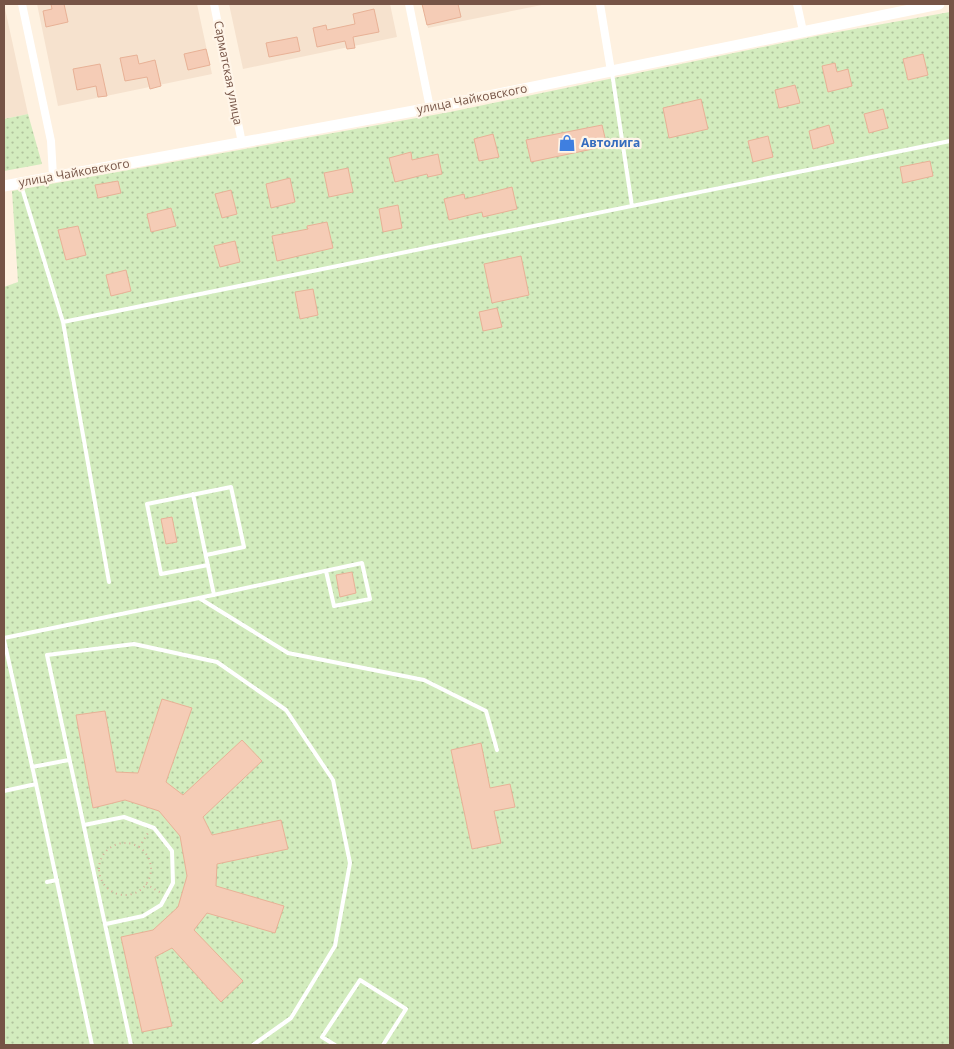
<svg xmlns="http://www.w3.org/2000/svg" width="954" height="1049" font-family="'Open Sans',sans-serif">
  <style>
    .residential { fill: #f6e2ce }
    .grass { fill: url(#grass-dots) }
    .building { fill: #f5ccb6; stroke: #e8b196 }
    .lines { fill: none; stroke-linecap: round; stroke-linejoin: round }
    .path { stroke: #d9af9a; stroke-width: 2; stroke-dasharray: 1 4; stroke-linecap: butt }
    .lane { stroke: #fff; stroke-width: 4 }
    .street { stroke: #fff; stroke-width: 8 }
    .secondary { stroke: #fff; stroke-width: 11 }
    .labels { text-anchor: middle; stroke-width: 4.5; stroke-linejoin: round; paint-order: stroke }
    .street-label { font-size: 12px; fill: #765446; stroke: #fff5e8 }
    .shop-label { font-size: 12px; font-weight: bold; fill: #366cbe; stroke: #fff5e8; text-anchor: start }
  </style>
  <defs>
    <pattern id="grass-dots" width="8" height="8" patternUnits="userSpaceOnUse" patternTransform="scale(1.25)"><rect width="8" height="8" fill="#d3ecbe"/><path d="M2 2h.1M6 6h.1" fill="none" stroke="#b0c29c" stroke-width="1.8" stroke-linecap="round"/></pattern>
  </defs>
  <rect width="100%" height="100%" fill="#fef1e0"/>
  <path class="residential" d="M4,4L28,114L4,119Z
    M37,4H197L212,74L58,106Z
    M229,4H390L397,37L243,69Z
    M423,4H547L428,28Z"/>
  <path class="grass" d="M950,12V1045H4V287L18,282L12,191L450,112L821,35Z
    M28,114L42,164L4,171V119Z"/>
  <path class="building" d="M51,4H64L68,22L46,27L43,11L52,9Z
    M422,4H458L461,17L427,25Z
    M374,9L379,32L353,37L355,48L347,49L345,41L317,47L313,28L326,25L327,30L355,24L353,14Z
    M297,37L300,51L269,57L266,43Z
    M206,49L210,65L188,70L184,54Z
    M923,54L928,75L908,80L903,59Z
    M137,55L139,64L155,60L161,86L150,89L147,77L125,81L120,58Z
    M835,63L837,72L848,69L852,86L828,92L822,66Z
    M100,64L107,96L98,97L96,86L77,90L73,69Z
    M795,85L800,103L779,108L775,90Z
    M701,99L708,129L669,138L663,108Z
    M883,109L888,128L869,133L864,114Z
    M602,125L607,146L531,162L526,140Z
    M829,125L834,143L813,149L809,131Z
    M493,134L499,157L479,161L474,139Z
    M768,136L773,157L753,162L748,141Z
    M411,152L412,160L438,154L442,174L428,177L427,174L395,182L389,158Z
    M930,161L933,176L903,183L900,167Z
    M348,168L353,192L329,197L324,173Z
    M290,178L295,202L271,208L266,184Z
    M118,181L121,193L98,198L95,185Z
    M512,187L517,209L483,217L482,212L449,220L444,199L464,194L465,199Z
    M231,190L237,214L222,218L215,194Z
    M398,205L402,228L383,232L379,209Z
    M171,208L176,226L151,232L147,214Z
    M327,222L333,248L277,261L272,236L308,229L307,226Z
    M78,226L86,255L66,260L58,230Z
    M235,241L240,262L220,267L214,246Z
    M521,256L529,295L492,303L484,264Z
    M126,270L131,291L111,296L106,275Z
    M313,289L318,315L300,319L295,292Z
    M497,308L502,327L483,331L479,312Z
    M172,517L177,542L166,544L161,519Z
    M352,572L356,593L340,597L336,575Z
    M162,699L192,708L166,782L183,795L242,740L262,761L203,817L212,835L281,820L288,849L217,864L216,886L284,906L275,933L207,913L194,930L243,981L221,1002L172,948L155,957L172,1026L142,1032L121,937L153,930L178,907L187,876L180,836L159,811L125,800L93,808L76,715L105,711L116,772L138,773Z
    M481,743L490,788L510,784L515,807L494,811L501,843L472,849L451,750Z"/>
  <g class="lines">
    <path class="path" d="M99 869a26 26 0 1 1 52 0a26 26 0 1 1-52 0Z
      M139,847L148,833
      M146,884L161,893"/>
    <path class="lane" d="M612,73L632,206
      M21,185L63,322L109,582
      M63,322L950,141
      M193,494L214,595
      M206,555L244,547L231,487L147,504L161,574L208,565
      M199,598L288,653L424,680L486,711L497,750
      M4,638L199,598L362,563L370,599L334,606L326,571
      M4,640L36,784L4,791
      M32,767L69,760
      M36,784L92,1045
      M84,825L124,817L154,828L172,851L173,883L161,905L143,916L106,924
      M47,882L57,880
      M131,1045L47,655L134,644L217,662L286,710L333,780L350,863L335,946L291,1018L253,1045
      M335,1045L322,1037L360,980L406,1009L383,1045"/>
    <path class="street" d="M22,4L51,141L53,176
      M214,4L242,143
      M409,4L430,108
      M600,4L611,71
      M797,4L803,31"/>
    <path class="secondary" d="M4,186L430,108L939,4"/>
  </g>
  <defs>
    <g id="shop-bare" transform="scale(1.35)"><path d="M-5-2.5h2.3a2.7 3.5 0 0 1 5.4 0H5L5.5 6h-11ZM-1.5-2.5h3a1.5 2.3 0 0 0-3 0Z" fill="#3f7fe0" stroke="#fff5e8" stroke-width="2.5" paint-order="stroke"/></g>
  </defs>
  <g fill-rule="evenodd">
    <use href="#shop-bare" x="567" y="143"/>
  </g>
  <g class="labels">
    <g class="street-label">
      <text transform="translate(228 73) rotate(79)" y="4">Сарматская улица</text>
      <text transform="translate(472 99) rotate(-11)" y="4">улица Чайковского</text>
      <text transform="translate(74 173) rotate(-10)" y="4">улица Чайковского</text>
    </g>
    <g class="shop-label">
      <text x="581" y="147">Автолига</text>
    </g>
  </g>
  <rect width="954" height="1049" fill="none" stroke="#765446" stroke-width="10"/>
</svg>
